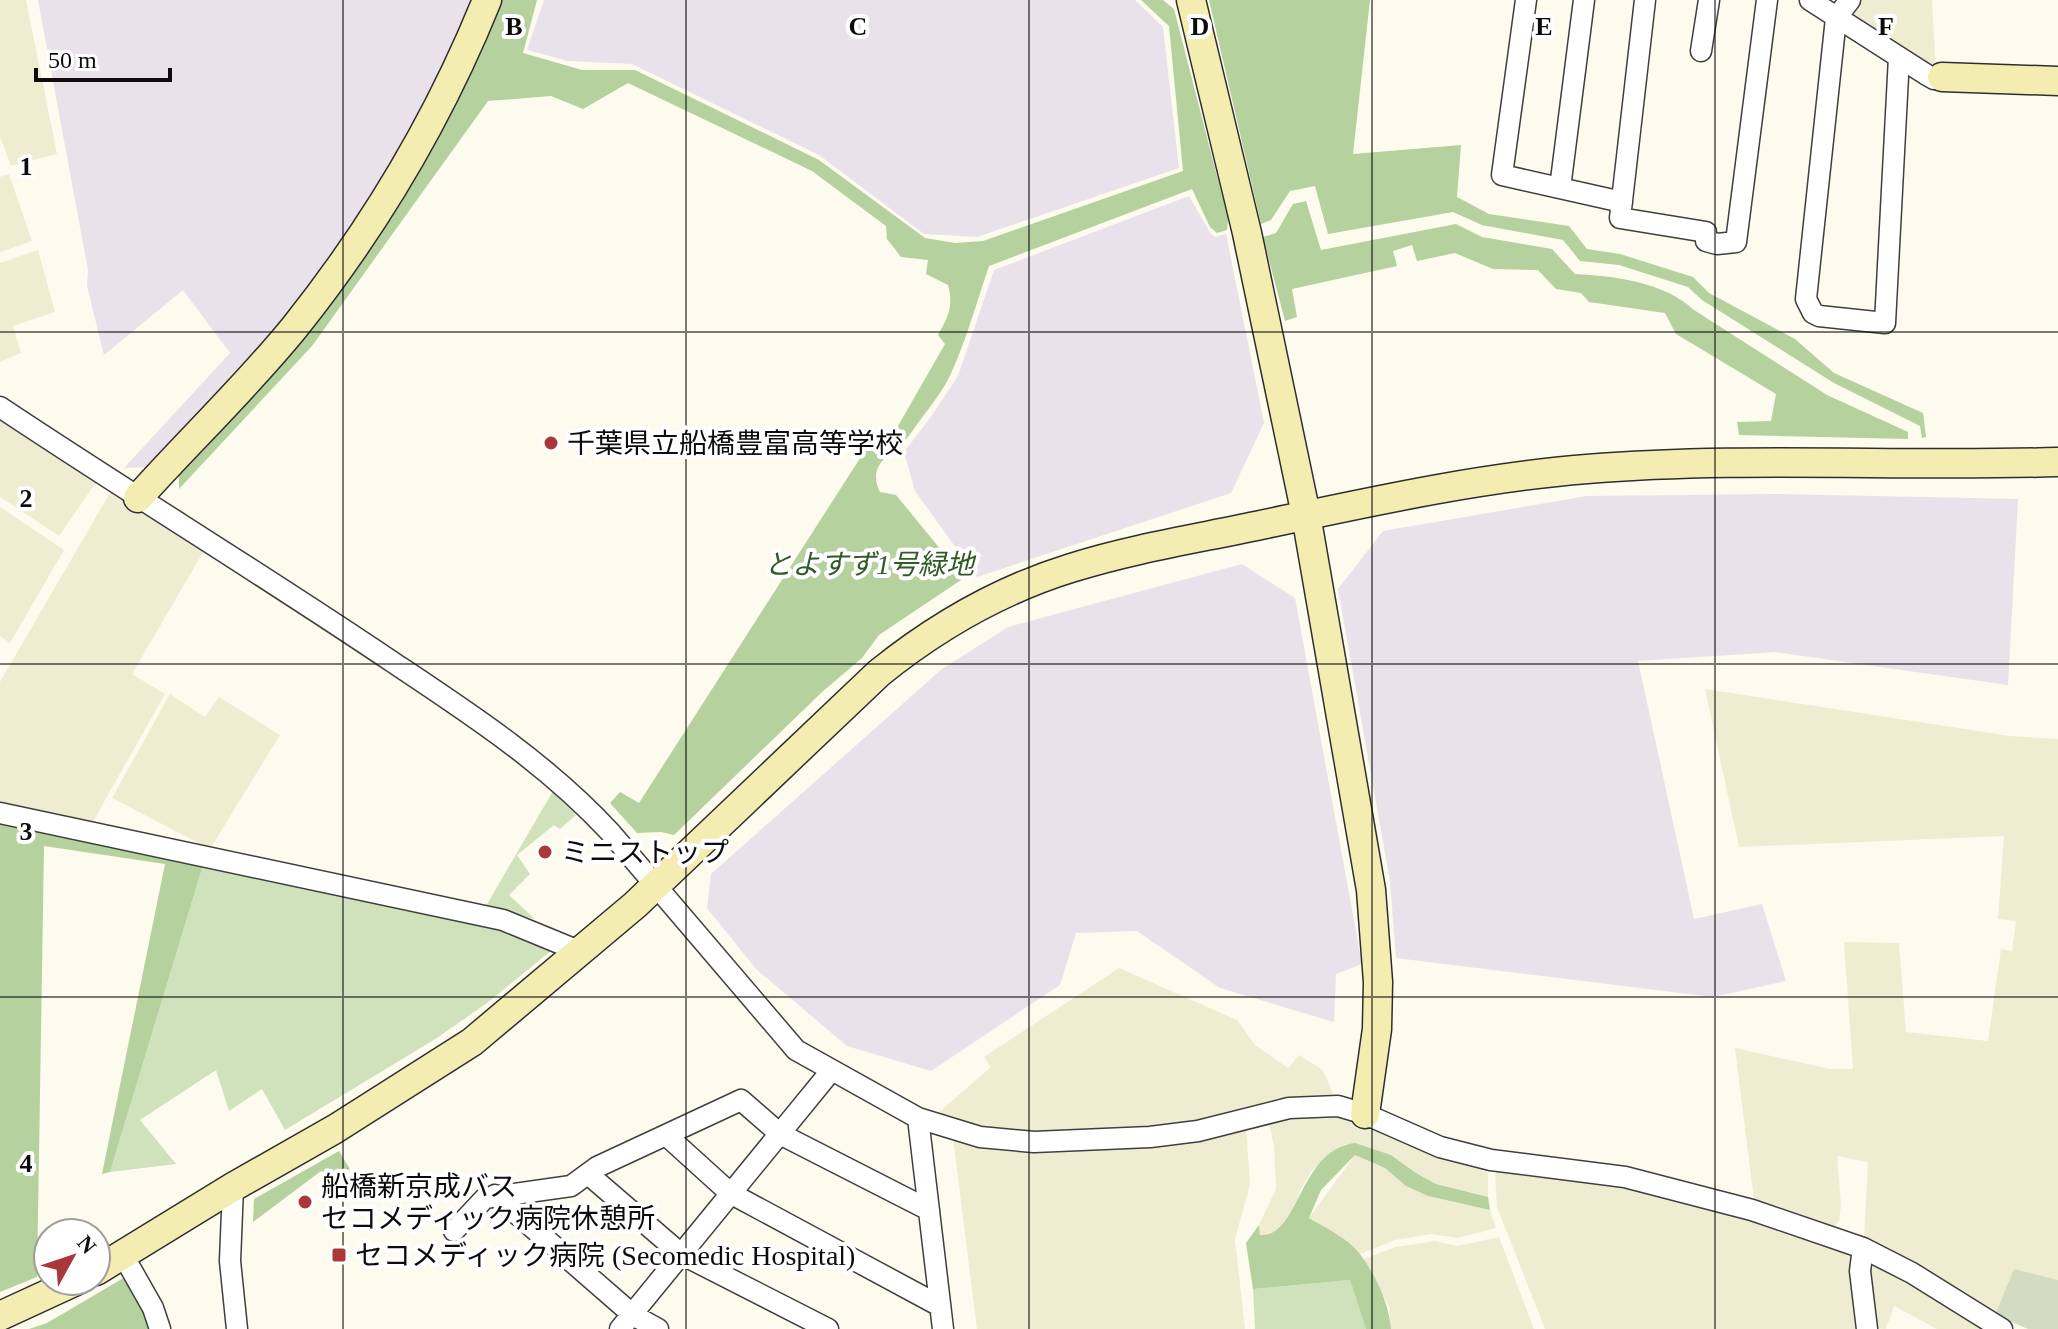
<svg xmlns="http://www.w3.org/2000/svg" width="2058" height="1329" font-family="'Times New Roman','Noto Sans JP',serif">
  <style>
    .industrial { fill: #e9e2ea }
    .farmland { fill: #efedd1 }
    .green { fill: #d0e2bc }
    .forest { fill: #b4d19e }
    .cemetery { fill: #d3dcc2 }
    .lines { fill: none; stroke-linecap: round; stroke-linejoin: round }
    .street-casing { stroke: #3f3f3f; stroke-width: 23 }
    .secondary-casing { stroke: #2e2e2e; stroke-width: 31 }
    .street { stroke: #fff; stroke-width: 20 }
    .secondary { stroke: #f4edb2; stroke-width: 28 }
    .grid { fill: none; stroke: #0c0c0c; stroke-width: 2; stroke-opacity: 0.55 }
    .poi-dot { fill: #a9373b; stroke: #fff; stroke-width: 3 }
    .labels { text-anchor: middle; stroke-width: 8; stroke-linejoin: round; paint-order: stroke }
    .poi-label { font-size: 28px; fill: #0c0c0c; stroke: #fff; text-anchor: start }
    .park-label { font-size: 28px; font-style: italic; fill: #305b26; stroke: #fff }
    .grid-label { font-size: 26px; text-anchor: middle; font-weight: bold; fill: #0c0c0c; stroke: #fff; stroke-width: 8; stroke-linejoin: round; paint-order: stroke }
  </style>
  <rect width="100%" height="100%" fill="#fdfaee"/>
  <path class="industrial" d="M38,0H476L406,146L320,282L152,467L124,468L230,353L183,290L104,355L87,286L88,270Z
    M544,0H1135L1163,27L1179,168L977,237L924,234L819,155L632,64L568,61L527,50Z
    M1189,196L1211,234L1216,237L1226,234L1264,423L1231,493L977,577L915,491L904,452L933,414L958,376L994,270Z
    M1775,494L2018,499L2008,685L1775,652L1638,661L1694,919L1762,904L1786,981L1713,997L1396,958L1390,881L1338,589L1383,531L1587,496Z
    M1242,564L1295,598L1362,964L1336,974L1334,1022L1220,988L1137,931L1076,933L1060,985L931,1071L847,1046L756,969L707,908L711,874L942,669L1008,627Z"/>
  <path class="farmland" d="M0,0H26L57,154L11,166L0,136Z
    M1855,0H1932L1936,72L1847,17Z
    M9,174L32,241L0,252V177Z
    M38,250L55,312L13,326L21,353L0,362V263Z
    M0,417L97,481L59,536L0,497Z
    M111,491L205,549L132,674L165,694L91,825L0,810V682Z
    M0,507L64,550L10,643L0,636Z
    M1705,689L2010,736L2058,739V1280L2014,1270L1995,1315L1864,1240L1868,1162L1837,1156L1841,1205L1839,1221L1833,1227L1754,1200L1735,1048L1830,1069H1853L1844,942L1899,943L1906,1032L1988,1041L2001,949L2012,951L2016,921L1998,919L2004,836L1739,847Z
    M170,694L205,717L219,697L280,735L210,849L112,798Z
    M1119,968L1237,1020L1255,1045L1288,1068L1299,1055L1323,1070L1333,1094L1295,1099L1158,1129L1009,1132L987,1130L938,1113L991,1067L984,1057Z
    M1341,1113L1483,1167L1488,1173V1197L1436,1184L1416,1173L1391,1155L1345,1144L1312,1170L1300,1191L1294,1210L1280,1230L1270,1236L1260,1235L1259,1225L1276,1189L1274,1145L1268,1120Z
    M1246,1126L1250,1185L1235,1239L1245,1329H977L953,1137Z
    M1355,1155L1385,1168L1406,1186L1428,1196L1490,1210L1496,1228L1458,1238L1431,1234L1395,1240L1360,1254L1341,1237L1309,1218Z
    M1497,1170L1649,1188L1846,1249L1853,1256L1862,1329H1545L1497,1207L1495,1175Z
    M1499,1237L1534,1329H1391L1389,1306L1363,1259L1396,1247L1435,1241L1457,1246Z
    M1871,1257L1951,1306L1982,1329H1937L1894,1306L1886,1329L1871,1328L1863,1273Z"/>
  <path class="green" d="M553,791L576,815L560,829L554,825L517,855L530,874L509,895L535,919L486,906Z
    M204,862L499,928L552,950L487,1003L437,1038L285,1130L262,1089L229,1111L216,1070L140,1120L176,1164L110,1172Z
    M1350,1280L1366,1329H1255L1253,1289Z"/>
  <path class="forest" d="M499,0H537L523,53L582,70H635L819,160L925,238L955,243L983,241L1183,171L1169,26L1141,0H1163L1174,9L1228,219L1227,230L1217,233L1210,227L1192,189L989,266C977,301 967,338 952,371C943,393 924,413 911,433C896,454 865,461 880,492L896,495L964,578L879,635L862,658L822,692L674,835L661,832L637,833L610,803L620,792L639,803L864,452L894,433L945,344L938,335C948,317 954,306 948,285L926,274L928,260L901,257L887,239L886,226L812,171L628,83L583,109L551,96L488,101L312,346L179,489V473L231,418Z
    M1209,0H1370L1353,154L1461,145L1457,197L1489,214L1569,226L1587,249L1620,254L1693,277L1709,293L1795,339L1834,373L1923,413L1926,437L1922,438L1920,426L1834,383L1702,300L1688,287L1619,265L1580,261L1563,240L1482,225L1453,212L1328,234L1315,186L1290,191L1271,220L1261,224Z
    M1306,201L1321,250L1456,224L1482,237L1552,249L1575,274C1615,276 1664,282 1694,310L1827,395L1908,432V439L1739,435L1737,422L1771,421L1776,394L1676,334L1665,313L1589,302L1581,293L1556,289L1538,270L1493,269L1455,253L1417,261L1412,245L1393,251L1397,266L1292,289L1297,317L1285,321L1263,237L1276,233L1293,204Z
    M0,819L204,862L110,1172L102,1174L165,864L44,846L37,1277L0,1292Z
    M1355,1143L1391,1155L1416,1173L1436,1184L1488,1197L1490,1210L1428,1196L1406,1186L1385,1168L1355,1155L1321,1190L1309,1218C1325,1228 1348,1238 1360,1254C1376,1276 1389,1303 1391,1329H1366L1350,1280L1253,1289L1246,1243L1259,1225L1260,1235C1300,1238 1298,1150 1355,1143Z
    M339,1151L350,1169L334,1176L321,1171L253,1222L254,1199Z
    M127,1276L154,1329H29L47,1323Z"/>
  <path class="cemetery" d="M2014,1269L2058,1280V1329H2028L1995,1315Z"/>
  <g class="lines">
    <g class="street-casing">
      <path id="street" d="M1526,0L1502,175L1622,202
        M1645,0L1620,218L1706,232V241L1717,244L1736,242L1767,0
        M1810,0L1927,75L1934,79L1942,77
        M1850,0L1836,18L1806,299L1813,313L1819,316L1885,323L1899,57
        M1701,51L1709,0
        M1560,188L1584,0
        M0,407C129,493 262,574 391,661C469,713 546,763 610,832L796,1050L918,1118L980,1137L1034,1142L1150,1137L1198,1131L1289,1108L1338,1106L1365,1114L1440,1147L1491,1160L1625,1177L1752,1210L1863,1248L1912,1273L2002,1329
        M0,813L503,920L581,952
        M918,1118L943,1329
        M666,1135L730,1193L940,1306
        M588,1174L681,1254L828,1329
        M233,1187L230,1261L237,1329
        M495,1195L633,1315L658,1329
        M454,1231L485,1198L571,1186L597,1167L741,1100L780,1134L929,1210
        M1863,1248L1860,1271L1867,1329
        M123,1255L153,1308L160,1329
        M620,1329L831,1071"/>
    </g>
    <g class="secondary-casing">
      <path id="secondary" d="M1191,0L1247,233L1306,515L1371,890L1378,982L1377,1029L1365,1114
        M1942,77L2058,81
        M138,498C189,441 245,388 294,328C374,228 439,119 487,0
        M96,1271L233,1187L335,1129L472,1042L635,905L879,673C936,627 1000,590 1071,568C1131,549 1194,539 1256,526C1365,503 1476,478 1587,469C1743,456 1901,467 2058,462
        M0,1316L76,1281"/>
    </g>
    <use href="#street" class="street"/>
    <use href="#secondary" class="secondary"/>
  </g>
  <path class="grid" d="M343,0V1329M686,0V1329M1029,0V1329M1372,0V1329M1715,0V1329M0,332H2058M0,664H2058M0,997H2058"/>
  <g class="poi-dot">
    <circle cx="551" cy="443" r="8"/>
    <circle cx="545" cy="852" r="8"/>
    <circle cx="305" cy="1202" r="8"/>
    <rect x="331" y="1247" width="16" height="16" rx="4"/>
  </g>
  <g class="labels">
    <g class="poi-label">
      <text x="567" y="453">千葉県立船橋豊富高等学校</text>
      <text x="561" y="862">ミニストップ</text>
      <text x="321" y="1196">船橋新京成バス<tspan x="321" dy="32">セコメディック病院休憩所</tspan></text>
      <text x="355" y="1265">セコメディック病院 (Secomedic Hospital)</text>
    </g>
    <g class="park-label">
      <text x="869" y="574">とよすず1号緑地</text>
    </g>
  </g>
  <g class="grid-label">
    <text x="514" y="35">B</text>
    <text x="858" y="35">C</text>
    <text x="1200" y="35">D</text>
    <text x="1544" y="35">E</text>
    <text x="1886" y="35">F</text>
    <text x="26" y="175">1</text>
    <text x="26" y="507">2</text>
    <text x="26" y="840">3</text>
    <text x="26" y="1172">4</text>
  </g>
  <g transform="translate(72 1257) rotate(50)"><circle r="38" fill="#ffffff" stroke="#9e9e9e" stroke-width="2"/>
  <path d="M0-6L14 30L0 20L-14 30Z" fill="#a9373b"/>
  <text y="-12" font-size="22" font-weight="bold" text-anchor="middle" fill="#0c0c0c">N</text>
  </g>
  <path d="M36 68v12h134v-12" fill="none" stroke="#0c0c0c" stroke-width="4"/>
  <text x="48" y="68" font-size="24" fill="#0c0c0c" stroke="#ffffff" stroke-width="6" paint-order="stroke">50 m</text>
</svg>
